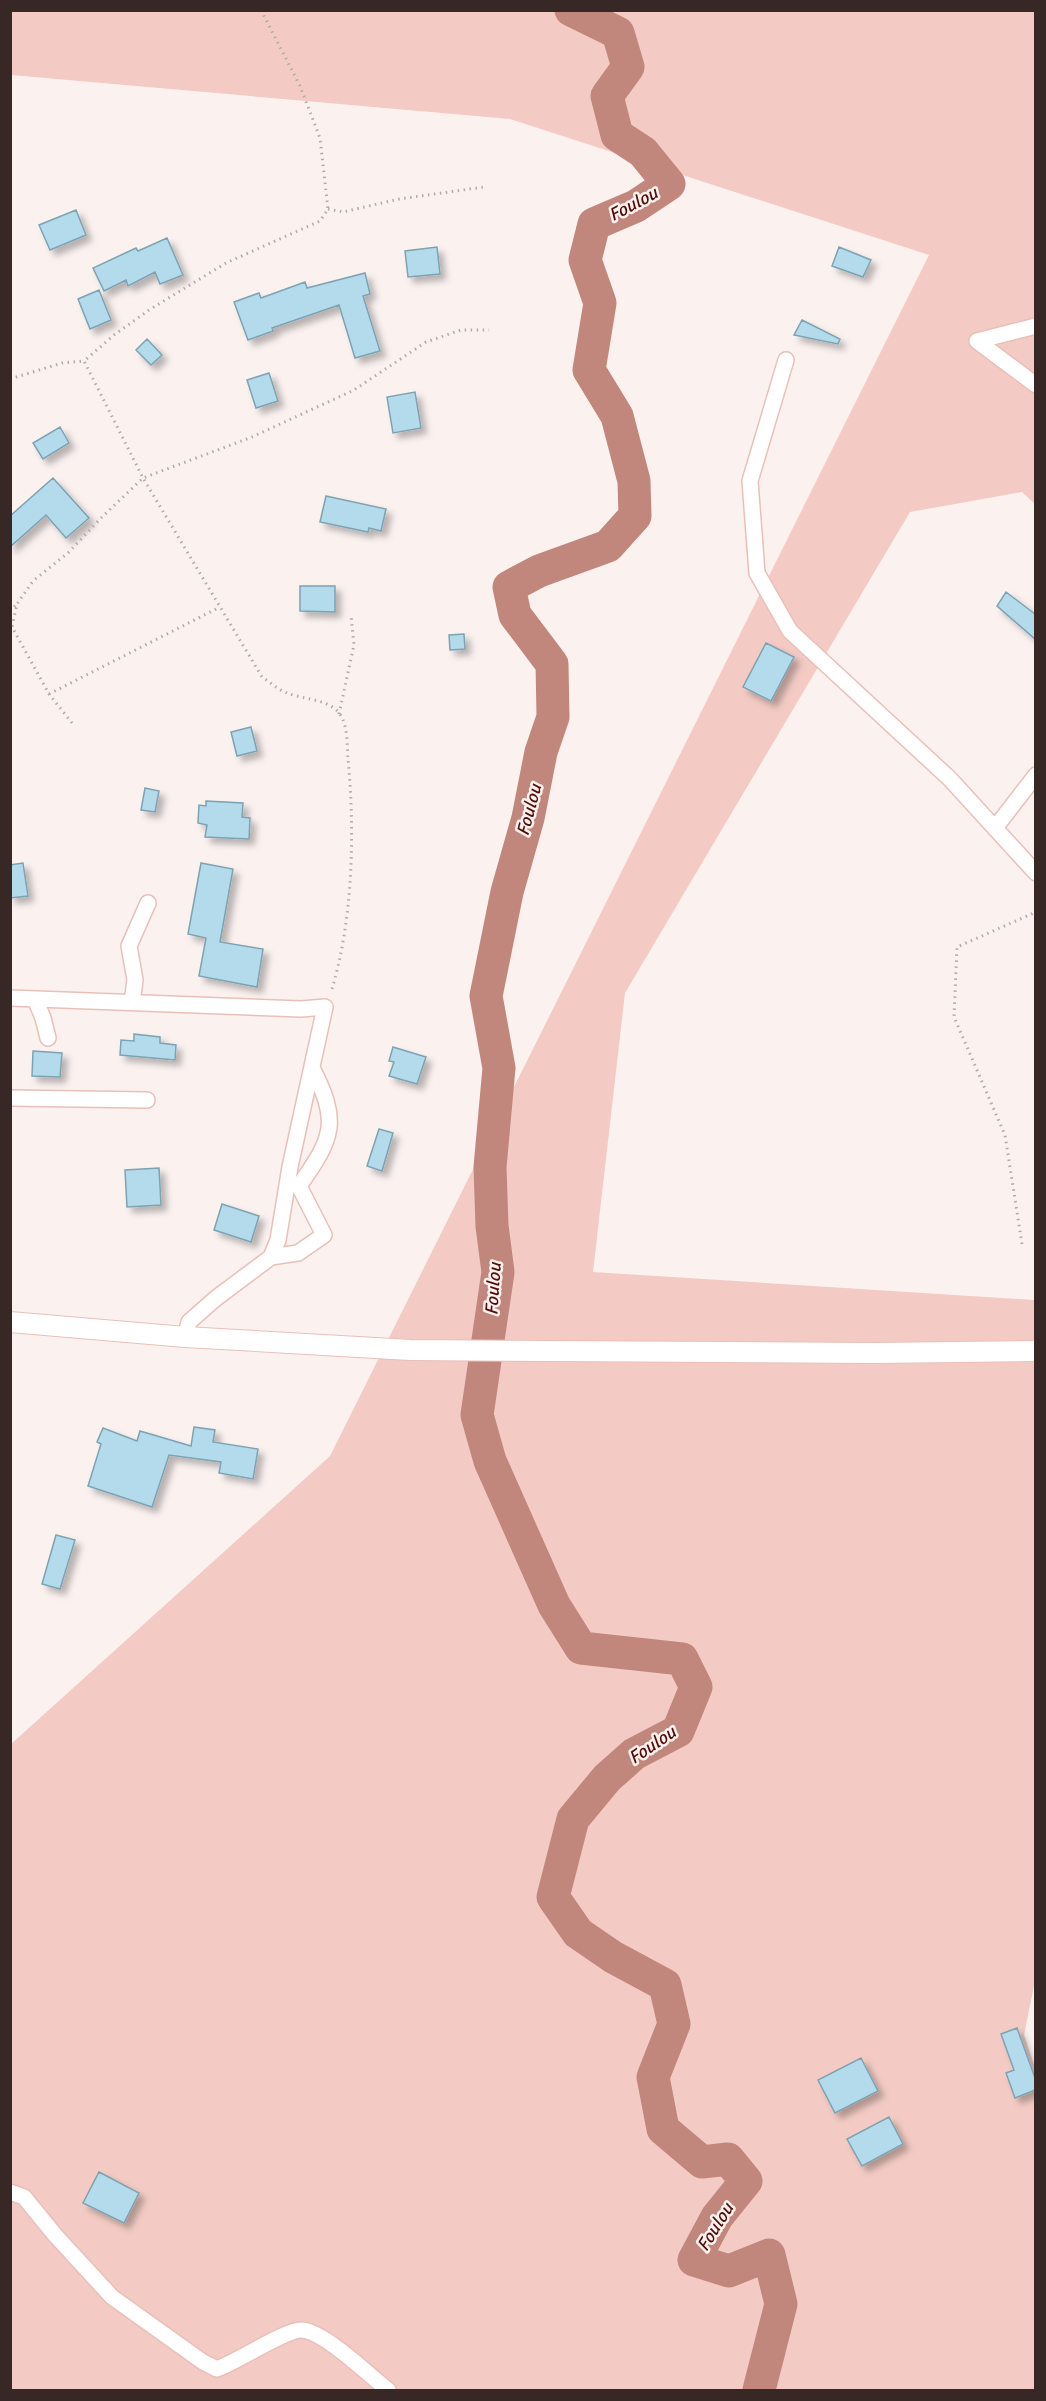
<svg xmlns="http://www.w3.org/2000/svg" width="1046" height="2401" font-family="Signika,sans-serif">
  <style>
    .green { fill: #f3cbc4 }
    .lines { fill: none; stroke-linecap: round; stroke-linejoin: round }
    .river { stroke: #c1877d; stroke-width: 33 }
    .building { fill: #b3dbec; stroke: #7da3b3; stroke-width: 1.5; filter: url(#shadow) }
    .minor-casing { stroke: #e9c0b9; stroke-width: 18 }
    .tertiary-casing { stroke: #e9c0b9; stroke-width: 22 }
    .path { stroke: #b6aaa8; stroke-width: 3; stroke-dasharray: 1.5 4.5; stroke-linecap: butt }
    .minor { stroke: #fff; stroke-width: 15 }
    .tertiary { stroke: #fff; stroke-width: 20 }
    .labels { text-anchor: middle; stroke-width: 5; stroke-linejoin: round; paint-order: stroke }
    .water-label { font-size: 18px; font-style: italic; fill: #530c05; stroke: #fbf2f0 }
  </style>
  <defs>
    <filter id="shadow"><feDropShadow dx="5.5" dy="5.5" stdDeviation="3" flood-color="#0004"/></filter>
  </defs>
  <rect width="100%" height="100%" fill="#fbf2f0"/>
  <path class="green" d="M11,11H1035V504L1022,492L910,512L625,993L593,1272L1035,1300L1036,1976L1024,2035L1036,2070L1035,2390H11L10,1745L330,1456L929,255L510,119L11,75Z"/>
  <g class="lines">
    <path class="river" d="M571,10L618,33L628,67L607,96L617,135L643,152L669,184L636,206L594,224L585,260L600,303L589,370L617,416L634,481L635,516L608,546L539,571L509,587L515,615L552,664L553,717L541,752L528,818L507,892L486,996L499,1068L490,1167L492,1226L498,1272L477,1415L490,1461L554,1605L581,1648L682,1659L696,1687L678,1731L634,1754L607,1778L573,1819L553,1897L578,1933L613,1957L665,1985L674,2024L653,2077L663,2129L702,2162L728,2159L746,2181L717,2217L694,2260L729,2271L769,2255L781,2304L759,2390"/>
  </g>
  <path class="building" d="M76,210L86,235L50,250L39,225Z
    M167,238L183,275L160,284L155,272L128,286L126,280L104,291L93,268L136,248L138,251Z
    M437,247L440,274L408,277L405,251Z
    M839,247L871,260L863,277L832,266Z
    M365,273L370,294L363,296L380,351L355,358L339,305L272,328L273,331L248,340L234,302L259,293L261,298L305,282L307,288Z
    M99,290L111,320L90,329L78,299Z
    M802,320L840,339L838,344L794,335Z
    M147,339L162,355L151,365L136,350Z
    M269,373L278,401L256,408L247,380Z
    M415,392L421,428L393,433L387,397Z
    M60,427L69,443L43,459L33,443Z
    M53,478L89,518L66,538L46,515L10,547V516Z
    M326,496L386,509L381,531L369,528L368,532L320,522Z
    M300,586H335V612L300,611Z
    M1006,592L1035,614V639L997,606Z
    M464,634L465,649L450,650L449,635Z
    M766,643L794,657L771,701L743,687Z
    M251,727L257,751L237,756L231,732Z
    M145,788L159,791L155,812L141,810Z
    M206,801L243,803L242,817L250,818L249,839L205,837L207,825L198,823L199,805L206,806Z
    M23,863L28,896L10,898V865Z
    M201,863L233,869L220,942L263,949L257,987L199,976L206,938L188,934Z
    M134,1034L160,1037V1043L176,1045L175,1060L120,1055L121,1040L134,1041Z
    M393,1047L426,1057L417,1084L389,1076L394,1062L389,1061Z
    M33,1051L62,1053L60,1077L32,1076Z
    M379,1129L393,1133L382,1171L367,1166Z
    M159,1168L161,1205L127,1207L125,1170Z
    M222,1204L259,1216L251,1242L214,1230Z
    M194,1427L215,1430L213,1442L258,1449L253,1479L219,1473L221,1462L169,1455L152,1507L88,1486L101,1444L97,1442L103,1428L137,1441L140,1431L191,1446Z
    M56,1535L75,1540L60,1589L42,1584Z
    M1017,2028L1035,2078V2090L1015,2098L1006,2073L1014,2070L1001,2034Z
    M861,2058L878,2091L835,2113L818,2080Z
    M889,2117L903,2144L862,2166L847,2139Z
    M99,2172L139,2193L124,2223L83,2203Z"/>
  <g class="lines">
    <g class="minor-casing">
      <path id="minor" d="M977,341L1036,385
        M977,341L1036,326
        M786,360L750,481L757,573L790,631L950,779L1036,873
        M995,828L1036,775
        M10,998L301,1009L325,1007L290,1167L278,1240L271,1257L215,1299L189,1322L185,1337
        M35,999L43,1018L48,1038
        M132,1002L135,980L129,946L148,903
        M10,1098L147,1100
        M271,1257L298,1253L324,1235L299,1186C333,1138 340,1122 312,1068
        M10,2192L24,2197L55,2235L112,2297L203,2362L217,2369C237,2362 285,2330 301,2330C323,2330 370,2376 388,2390"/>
    </g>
    <g class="tertiary-casing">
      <path id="tertiary" d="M10,1322L185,1337L410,1350L874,1353L1036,1351"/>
    </g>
    <path class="path" d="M261,10L300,86L320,138L328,209L320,221L226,263L149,310L114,335L84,361L143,478L262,677C270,682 277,689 285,692C302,700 328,698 340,714C348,726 347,746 348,759C355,832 353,922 331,992
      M328,209L343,212L399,199L484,187
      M10,379L62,363L84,361
      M10,611L16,605
      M49,694L220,607
      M339,714L354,645L351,615
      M72,723L49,694L12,627L17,604L33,581L68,553L101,518L143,478L252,437L354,390L426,342L461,330H489
      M1022,1244L1005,1135L954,1017L957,947L1036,912"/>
    <use href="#minor" class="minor"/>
    <use href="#tertiary" class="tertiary"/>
  </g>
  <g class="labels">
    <g class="water-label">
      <text transform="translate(633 204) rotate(-28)" y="6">Foulou</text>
      <text transform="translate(529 810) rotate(-75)" y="6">Foulou</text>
      <text transform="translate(493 1289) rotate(-86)" y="6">Foulou</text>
      <text transform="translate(652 1745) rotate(-34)" y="6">Foulou</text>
      <text transform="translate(715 2227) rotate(-58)" y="6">Foulou</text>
    </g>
  </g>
  <rect width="1046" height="2401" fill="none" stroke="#372825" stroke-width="24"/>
</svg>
